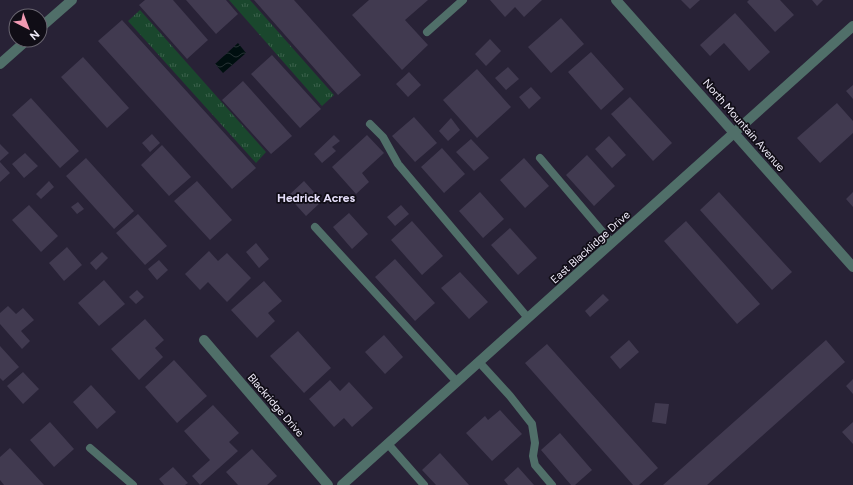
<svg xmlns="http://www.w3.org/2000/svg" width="853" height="485" font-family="Figtree,sans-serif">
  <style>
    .grass { fill: url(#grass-tufts) }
    .water { fill: url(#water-waves) }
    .building { fill: #413a50 }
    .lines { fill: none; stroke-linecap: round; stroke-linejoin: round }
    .service { stroke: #506f69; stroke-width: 8 }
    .minor { stroke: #506f69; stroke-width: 10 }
    .tertiary { stroke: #506f69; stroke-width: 10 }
    .labels { text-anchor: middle; stroke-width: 3.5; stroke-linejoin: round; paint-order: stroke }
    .street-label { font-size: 11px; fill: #eeeaf8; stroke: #100d16 }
    .neighbourhood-label { font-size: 12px; font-weight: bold; fill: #e5def9; stroke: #100d16 }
  </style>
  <defs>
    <pattern id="grass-tufts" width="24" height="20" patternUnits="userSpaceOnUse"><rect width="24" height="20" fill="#1a472d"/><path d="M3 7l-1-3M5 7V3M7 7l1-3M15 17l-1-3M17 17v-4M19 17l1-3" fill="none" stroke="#3c624c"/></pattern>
    <pattern id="water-waves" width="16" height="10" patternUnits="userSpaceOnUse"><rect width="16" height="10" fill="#000f10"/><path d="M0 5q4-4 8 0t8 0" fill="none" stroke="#263234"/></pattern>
  </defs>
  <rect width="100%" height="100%" fill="#282236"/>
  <path class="grass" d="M229,0H250L334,95L322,106Z
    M140,10L266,152L256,163L128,21Z"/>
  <path class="water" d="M238,43L246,53L223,73L215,64Z"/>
  <path class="building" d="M145,0H173L208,40L187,59L139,5Z
    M186,0H226L238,14L216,34Z
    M254,0H294L361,75L338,95Z
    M369,0H428L405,20L428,45L402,70L352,15Z
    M490,0H542L524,17L515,7L505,17Z
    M681,0H700L690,9Z
    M749,0H780L794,15L775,32L747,2Z
    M812,0H823L817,6Z
    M735,13L770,52L749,71L724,43L710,56L700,45Z
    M561,18L584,44L551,73L528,47Z
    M122,20L256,168L232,189L98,41Z
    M490,39L501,51L486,66L475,54Z
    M591,52L624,89L601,110L568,72Z
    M272,55L321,109L300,128L251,74Z
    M83,57L129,108L107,128L61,77Z
    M508,67L519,79L506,90L495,78Z
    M477,69L511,107L477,138L443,100Z
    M409,72L421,85L408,97L396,84Z
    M243,81L292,136L271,154L222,100Z
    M853,85V99L846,91Z
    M531,87L541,98L529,109L519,97Z
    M630,97L672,143L653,161L611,114Z
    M31,98L79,151L60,168L12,115Z
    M837,103L853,121V133L820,163L797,138Z
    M414,117L437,143L415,162L392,136Z
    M451,118L460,130L448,141L439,131Z
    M152,134L160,143L150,152L142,143Z
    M334,135L340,141L332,147L336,151L322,163L314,154Z
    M367,135L384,153L362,173L369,182L356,194L332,167Z
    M609,136L626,155L612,168L595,149Z
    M471,139L489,158L474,171L456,152Z
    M0,144L9,153L0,161Z
    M162,145L191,177L169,196L141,165Z
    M442,148L465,174L444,193L421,167Z
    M25,153L38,166L24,178L12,164Z
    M587,155L615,186L594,206L566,175Z
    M86,158L134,211L114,229L66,176Z
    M524,158L549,186L525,208L500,180Z
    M0,162L10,173L0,182Z
    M49,181L54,187L41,199L36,194Z
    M197,181L232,220L210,240L174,201Z
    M304,181L322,201L306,216L288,196Z
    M480,192L504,219L483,238L459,211Z
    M719,192L792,272L772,290L700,210Z
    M853,192V207L846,199Z
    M78,202L84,209L77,214L71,207Z
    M29,205L58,236L41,252L12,220Z
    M401,205L409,214L395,226L387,217Z
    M349,213L368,234L352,249L333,227Z
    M138,214L167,246L145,265L116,233Z
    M412,221L443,256L422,275L391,240Z
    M686,221L760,304L737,324L664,241Z
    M510,228L537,258L518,275L491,245Z
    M256,243L269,259L259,268L246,252Z
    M67,247L82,265L64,281L49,263Z
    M209,251L218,261L227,253L251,278L227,302L208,282L200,290L185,274Z
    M102,252L108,258L96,270L90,263Z
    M395,259L435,303L415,321L375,277Z
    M159,260L168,270L157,280L148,269Z
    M460,272L488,302L469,319L441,288Z
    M104,280L125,304L99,326L78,303Z
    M264,281L282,301L268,313L275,321L257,338L231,310Z
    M137,290L144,297L136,304L129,297Z
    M603,294L609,300L590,317L585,311Z
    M8,306L16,314L23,308L34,320L21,331L30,341L22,349L0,324V313Z
    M145,319L164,340L155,348L163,357L139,380L111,349Z
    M298,331L331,368L304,393L270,356Z
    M384,335L403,357L385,374L365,352Z
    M629,340L639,352L620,369L610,357Z
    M826,340L845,362L707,485H663Z
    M547,344L658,468L639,485H633L525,363Z
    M0,346L19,367L3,381L0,378Z
    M174,360L207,396L177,423L145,387Z
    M23,372L39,389L23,404L7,386Z
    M853,379V394L846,386Z
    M330,380L340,391L349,382L373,408L352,427L344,418L334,427L309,399Z
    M91,385L116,412L97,429L73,402Z
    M655,403L669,404L666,424L652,422Z
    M213,405L239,433L229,442L238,451L200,485L192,476L210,460L184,431Z
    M500,410L522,434L492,461L466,433L485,416L488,420Z
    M50,422L74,449L54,467L30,440Z
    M853,422V444L842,432Z
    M560,433L592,470L575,485H571L541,450Z
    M10,448L44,485H4L0,480V457Z
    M252,449L277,476L267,485H238L226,472Z
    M440,453L469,485H436L422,470Z
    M173,467L188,483L185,485H164L159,479Z
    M518,467L534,485H508L504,480Z"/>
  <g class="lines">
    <path class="service" d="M427,32L463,0
      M370,124L383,137L398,164L528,318
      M540,158L612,243
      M315,227L457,382
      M479,362L510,396L532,424L535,443L533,456L535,465L552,485
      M388,444L424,485
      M90,448L133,485"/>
    <path class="minor" d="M40,28L72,0
      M0,64L27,40
      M204,340L328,485
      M342,485L853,26"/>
    <path class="tertiary" d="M616,0L853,267"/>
  </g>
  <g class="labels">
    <g class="street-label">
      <text transform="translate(744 125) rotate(49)" y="4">North Mountain Avenue</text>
      <text transform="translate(590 247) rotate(-42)" y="4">East Blacklidge Drive</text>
      <text transform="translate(276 405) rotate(49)" y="4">Blackridge Drive</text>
    </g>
    <g class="neighbourhood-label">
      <text x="316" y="202">Hedrick Acres</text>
    </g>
  </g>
  <g transform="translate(28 28) rotate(138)"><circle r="19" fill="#100d16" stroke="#696570"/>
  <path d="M0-3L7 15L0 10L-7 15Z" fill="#f19ab3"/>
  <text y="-6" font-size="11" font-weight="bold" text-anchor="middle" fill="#eeeaf8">N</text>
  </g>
</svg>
